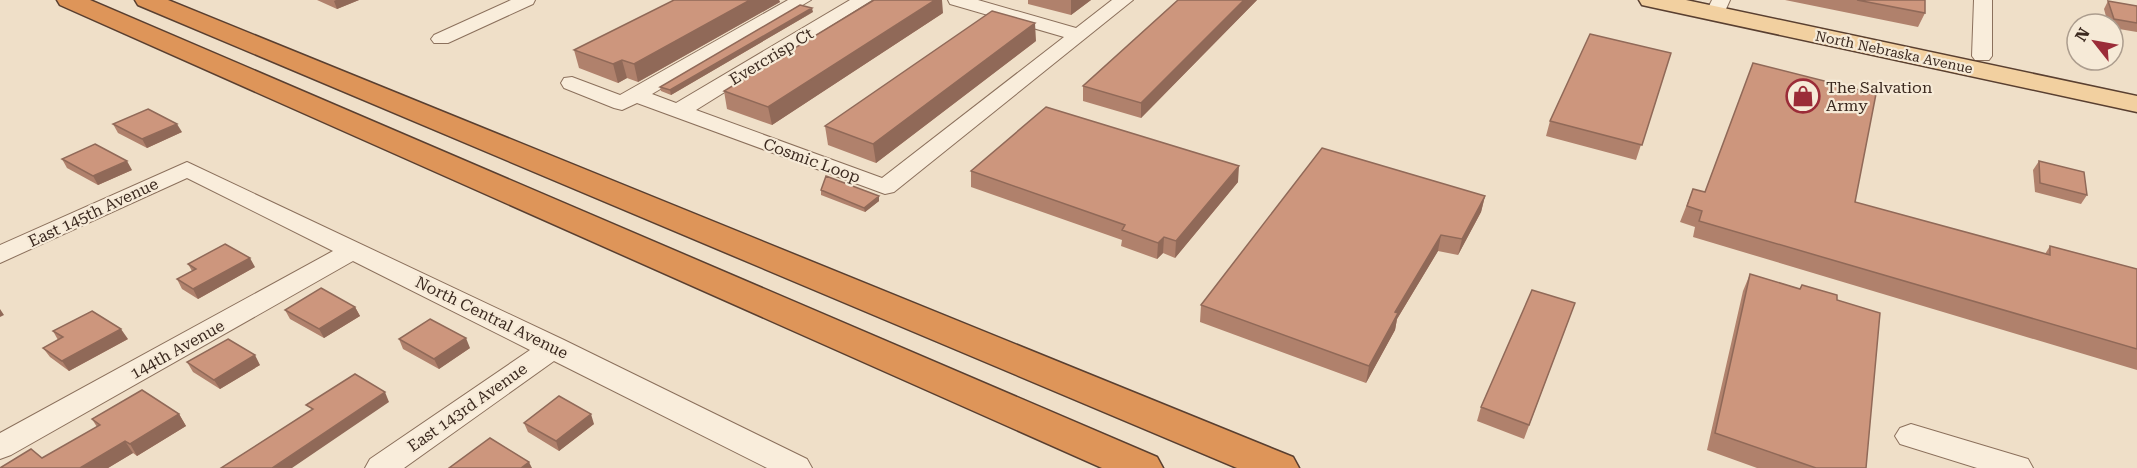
<svg xmlns="http://www.w3.org/2000/svg" width="2137" height="468" font-family="'Roboto Serif',serif">
  <style>
    .lines { fill: none; stroke-linecap: round; stroke-linejoin: round }
    .minor-casing { stroke: #8b705c; stroke-width: 2 }
    .major-casing { stroke: #593f30; stroke-width: 3 }
    .highway-casing { stroke: #593f30; stroke-width: 3 }
    .minor { fill: #f9eddb; fill-rule: evenodd }
    .major { fill: #f2d0a0; fill-rule: evenodd }
    .highway { fill: #de9559; fill-rule: evenodd }
    .wall { fill: #b0816c }
    .shaded-wall { fill: #906958 }
    .building { fill: #cd967d; stroke: #906958; stroke-width: 1.5 }
    .labels { text-anchor: middle; stroke-width: 4.5; stroke-linejoin: round; paint-order: stroke }
    .far-street-label { font-size: 14px; fill: #3c2a20; stroke: #f6ead7 }
    .street-label { font-size: 16px; fill: #3c2a20; stroke: #f6ead7 }
    .poi-label { font-size: 16px; fill: #3c2a20; stroke: #f6ead7; text-anchor: start }
  </style>
  <rect width="100%" height="100%" fill="#efdfc8"/>
  <g class="lines">
    <g class="minor-casing">
      <path id="minor" d="M511,0H535L533,4L448,43H434L431,39L434,35Z
        M788,0H811L652,94L676,103L850,0H872L696,110L882,178L1064,37L950,4L948,0H978L1076,28L1112,0H1133L894,192L885,194L637,103L622,110L614,108L564,88L561,83L564,78L572,77L620,95Z
        M1712,0H1730L1722,18H1708L1705,14Z
        M1974,0H1992V56L1989,60H1975L1972,56Z
        M187,162L564,340L807,459L812,468H767L554,361L404,468H365L370,459L530,350L353,261L11,455L0,459V433L333,251L187,178L0,263V245Z
        M1911,424L2028,459L2033,468H1977L1900,444L1895,436L1900,428Z"/>
    </g>
    <g class="major-casing">
      <path id="major" d="M1639,0H1686L2137,96V112L1651,7L1642,5Z"/>
    </g>
    <g class="highway-casing">
      <path id="highway" d="M57,0H90L1157,457L1163,468H1102L60,5Z
        M135,0H168L1293,457L1299,468H1237L138,5Z"/>
    </g>
    <use href="#minor" class="minor"/>
    <use href="#major" class="major"/>
    <use href="#highway" class="highway"/>
  </g>
  <path class="wall" d="M317,0H359L337,9Z
    M674,0H779L780,2L638,82L627,78L618,83L579,68L574,50Z
    M1028,0H1091L1071,15L1028,4Z
    M1178,0H1257L1141,118L1083,101V86Z
    M1785,0H1925V13L1918,27Z
    M2108,1L2137,6V32L2113,28V24H2108L2104,9Z
    M813,12L671,95L661,91L660,87Z
    M943,13L772,125L727,109L724,91Z
    M1036,41L876,163L828,145L825,126Z
    M1671,53L1636,160L1546,136L1550,121Z
    M113,124L182,132L147,148L118,133Z
    M62,159L132,170L98,185L67,168Z
    M2039,161L2087,195L2081,204L2035,192L2033,170Z
    M971,171L1238,182L1175,258L1163,253L1157,259L1121,246L1122,240L971,187Z
    M1693,189L1705,192L1855,202L2045,254L2050,246L2137,269V370L1693,237L1695,227L1680,222Z
    M821,190L879,201L865,212L821,195Z
    M1485,196L1481,212L1458,255L1438,251L1397,319L1395,330L1366,383L1200,322L1201,305Z
    M188,264L255,267L198,299L182,289L177,279L192,271Z
    M1750,274L1837,300L1866,468H1757L1707,450L1743,291Z
    M1575,303L1524,439L1477,421L1481,407Z
    M355,307L360,316L324,338L290,319L285,310Z
    M53,331L128,339L69,371L50,357L43,348L58,340Z
    M399,339L470,348L439,369L403,349Z
    M187,362L260,365L220,389L193,372Z
    M179,414L186,426L137,456L133,453L108,468H0L42,458L97,427L92,419Z
    M524,423L594,424L559,451L528,432Z"/>
  <path class="shaded-wall" d="M336,0H359L337,9L334,1Z
    M750,0H779L780,2L638,82L634,64Z
    M935,0H942L943,13L772,125L768,107Z
    M1071,0H1091L1071,15Z
    M1244,0H1257L1141,118V103Z
    M812,8L813,12L671,95L670,90Z
    M1035,23L1036,41L876,163L873,144Z
    M622,60L627,78L618,83L613,64Z
    M177,124L182,132L147,148L142,139Z
    M127,161L132,170L98,185L93,176Z
    M1239,166L1238,182L1175,258L1176,241Z
    M879,196V201L865,212L864,208Z
    M1485,196L1481,212L1458,255L1462,239Z
    M1441,235L1438,251L1397,319L1395,330L1366,383L1369,366L1395,312Z
    M1164,237L1163,253L1157,259L1158,243Z
    M250,258L255,267L198,299L193,289Z
    M355,307L360,316L324,338L319,329Z
    M0,309L4,315L0,317Z
    M121,329L128,339L69,371L62,361Z
    M466,338L470,348L439,369L434,359Z
    M255,355L260,365L220,389L214,380Z
    M385,392L389,402L292,468H272Z
    M179,414L186,426L137,456L130,444Z
    M591,414L594,424L559,451L556,441Z
    M125,441L133,453L108,468H80Z
    M529,462L532,468H521Z"/>
  <path class="building" d="M674,0H750L634,64L622,60L613,64L574,50Z
    M874,0H935L768,107L724,91Z
    M1178,0H1244L1141,103L1083,86Z
    M1857,0H1925V13Z
    M2108,1L2137,6V23L2114,19Z
    M800,5L812,8L670,90L660,87Z
    M992,11L1035,23L873,144L825,126Z
    M1590,34L1671,53L1642,145L1550,121Z
    M1753,63L1876,94L1855,202L2050,255V246L2137,269V349L1699,221L1702,211L1687,206L1693,189L1705,192Z
    M1046,107L1239,166L1176,241L1164,237L1158,243L1122,230L1125,225L971,171Z
    M148,109L177,124L142,139L113,124Z
    M95,144L127,161L93,176L62,159Z
    M1322,148L1485,196L1462,239L1441,235L1395,312L1398,313L1369,366L1201,305Z
    M2039,161L2084,172L2087,195L2040,183Z
    M826,176L879,196L864,208L821,190Z
    M225,244L250,258L193,289L177,279L196,269L188,264Z
    M1750,274L1800,289L1802,285L1837,295V300L1880,313L1866,468H1816L1715,433Z
    M321,288L355,307L319,329L285,310Z
    M1532,290L1575,303L1529,425L1481,407Z
    M92,311L121,329L62,361L43,348L63,337L53,331Z
    M430,319L466,338L434,359L399,339Z
    M228,339L255,355L214,380L187,362Z
    M355,374L385,392L272,468H221L313,409L306,405Z
    M142,390L179,414L130,444L125,441L80,468H0L31,449L42,458L100,425L92,419Z
    M559,396L591,414L556,441L524,423Z
    M490,438L529,462L521,468H449Z"/>
  <defs>
    <g id="shop-ring" transform="scale(1.725)"><circle r="9.5" fill="#f6ead7" stroke="#9b2c38" stroke-width="1.5"/><path d="M-5-2.5h2.3a2.7 3.5 0 0 1 5.4 0H5L5.5 6h-11ZM-1.5-2.5h3a1.5 2.3 0 0 0-3 0Z" fill="#9b2c38"/></g>
  </defs>
  <g fill-rule="evenodd">
    <use href="#shop-ring" x="1803" y="96"/>
  </g>
  <g class="labels">
    <g class="far-street-label">
      <text transform="translate(1894 52) rotate(12)" y="5">North Nebraska Avenue</text>
    </g>
    <g class="street-label">
      <text transform="translate(771 56) rotate(-31)" y="6">Evercrisp Ct</text>
      <text transform="translate(812 160) rotate(20)" y="6">Cosmic Loop</text>
      <text transform="translate(93 212) rotate(-25)" y="6">East 145th Avenue</text>
      <text transform="translate(492 317) rotate(26)" y="6">North Central Avenue</text>
      <text transform="translate(177 349) rotate(-29)" y="6">144th Avenue</text>
      <text transform="translate(467 407) rotate(-35)" y="6">East 143rd Avenue</text>
    </g>
    <g class="poi-label">
      <text x="1826" y="93">The Salvation<tspan x="1826" dy="18">Army</tspan></text>
    </g>
  </g>
  <g transform="translate(2095 42) rotate(301)"><circle r="28" fill="#f6ead7" stroke="#ac9d8e" stroke-width="1.5"/>
  <path d="M0-4.5L10 22L0 15L-10 22Z" fill="#9b2c38"/>
  <text y="-9" font-size="16" font-weight="bold" text-anchor="middle" fill="#3c2a20">N</text>
  </g>
</svg>
